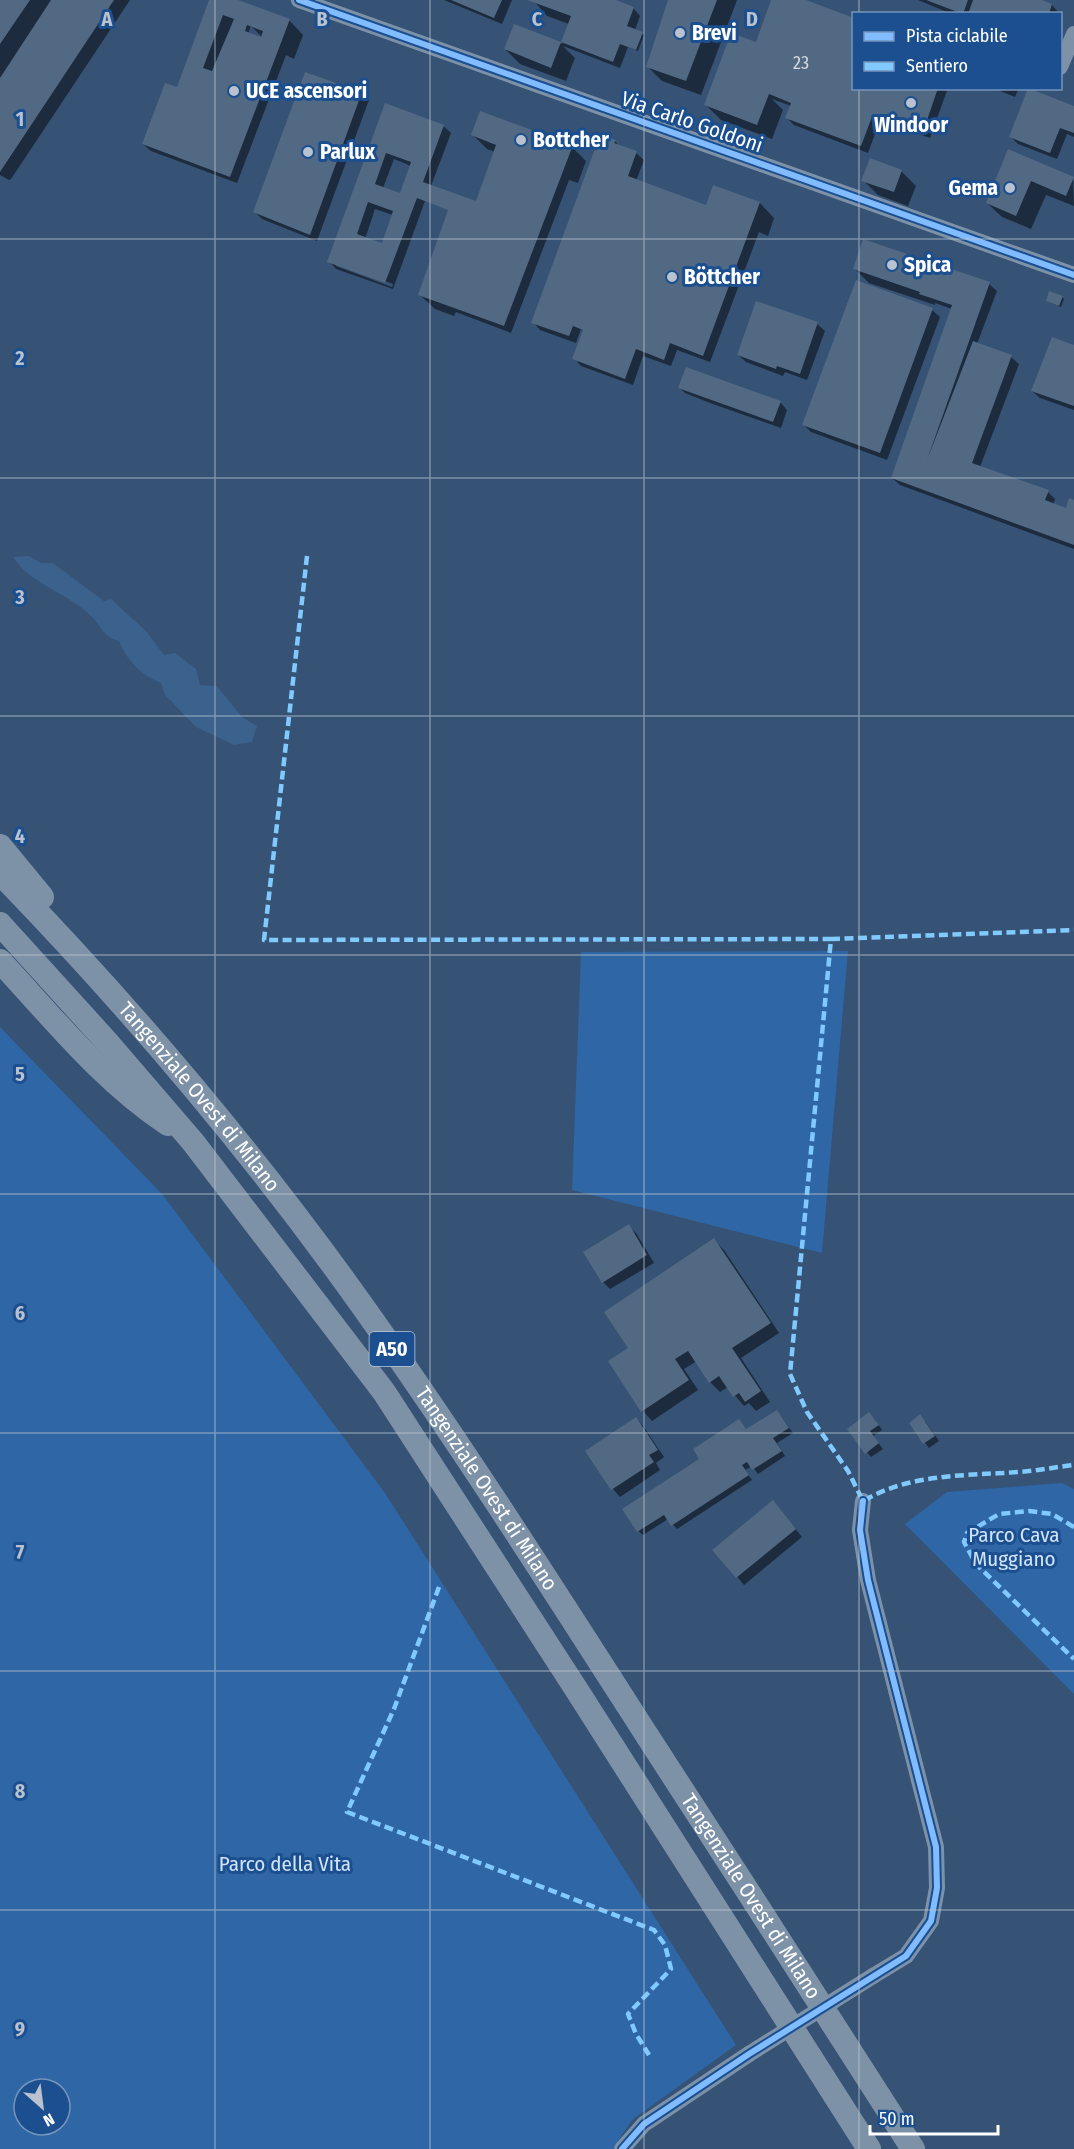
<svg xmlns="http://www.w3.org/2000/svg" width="1074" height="2149" font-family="'Fira Sans Condensed',sans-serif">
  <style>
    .green { fill: #2f66a5; fill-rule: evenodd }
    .water { fill: #3b618d }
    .shadow { fill: #0007; fill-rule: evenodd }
    .building { fill: #526984; fill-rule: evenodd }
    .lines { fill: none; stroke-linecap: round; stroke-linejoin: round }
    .minor { stroke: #7d92a8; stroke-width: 16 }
    .highway { stroke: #7e92a7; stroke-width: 24 }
    .minor-bridge { stroke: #7d92a8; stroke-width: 16 }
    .quiet { stroke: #80caff; stroke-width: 4.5; stroke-dasharray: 9 4.5; stroke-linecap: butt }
    .cycleway-casing { stroke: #1b4f8f; stroke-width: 10 }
    .cycleway { stroke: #80bcff; stroke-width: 6 }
    .grid { fill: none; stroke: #b9c2ce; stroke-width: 1.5; stroke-opacity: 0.55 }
    .poi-dot { fill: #b9c2ce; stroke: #1b4f8f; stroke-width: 2 }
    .labels { text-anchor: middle; stroke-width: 6; stroke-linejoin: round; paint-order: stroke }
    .number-label { font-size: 18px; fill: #d4dae0 }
    .shield { fill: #1b4f8f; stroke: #bbcadd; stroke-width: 1.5 }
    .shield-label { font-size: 20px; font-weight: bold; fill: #fff }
    .poi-label { font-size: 21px; font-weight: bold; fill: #fff; stroke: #1b4f8f; text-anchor: start }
    .street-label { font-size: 21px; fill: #fff; stroke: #1b4f8f }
    .park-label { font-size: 21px; fill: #cfe3fa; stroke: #1b4f8f }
    .grid-label { font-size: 20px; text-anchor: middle; font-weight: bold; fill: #b9c2ce; stroke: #1b4f8f; stroke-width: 6; stroke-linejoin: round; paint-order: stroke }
  </style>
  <rect width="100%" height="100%" fill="#365274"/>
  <path class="green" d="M848,951L822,1253L572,1190L581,952Z
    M0,1027L163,1195L385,1493L736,2045L632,2120L613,2149H0ZM24,2089H60V2125H24Z
    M1062,1483L1074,1489V1694L905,1524L947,1492Z"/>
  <path class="water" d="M29,556L41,563H53L104,601L111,599L147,632L164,655L175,653L196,669L200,685L217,686L242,717L257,726L252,742L234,745L196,727L165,695L161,683C141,675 127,661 119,641C103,637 102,627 92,617C69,593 31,585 13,557Z"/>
  <path class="shadow" d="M0,0H130L11,179L9,180L0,175Z
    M211,0H234L289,20L303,35L294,59L286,55L237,183L151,151L143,144L183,90ZM251,26L266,41L248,34Z
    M444,0H512L502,24Z
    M533,0H611L633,8L640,16L635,30L644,35L638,51L628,47L620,68L563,46L575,58L566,81L520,64L505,49L515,26L562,44L569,24L547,16Z
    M670,0H737L701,95L662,81L647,66Z
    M773,0H801L854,88H948L930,138L880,120L868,153L794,125L787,118L791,106L772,99L783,110L772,139L721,120L706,105L757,44Z
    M918,0H1038L1052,5L1059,13L952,14Z
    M993,88H1019L1015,97Z
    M362,93L369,100L317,241L262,219L255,212Z
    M386,105L443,126L451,133L431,186L477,203L495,152L487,149L473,135L572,147L586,161L578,183L569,180L511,333L456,312L454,316L435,309L420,295L450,210L425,201L393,289L336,269L329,261ZM394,159L411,166L401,195L383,188ZM375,209L393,215L383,245L365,239ZM336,263L393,284L392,287L336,266Z
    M1074,107V137L1067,134L1057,159L1018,144L1011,137Z
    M615,141L620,147L636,153L644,160L636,181L712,209L714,187L760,203L774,218L768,236L759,232L710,362L677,350L671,366L643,356L633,385L581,366L574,358L585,331L581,329L576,343L540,330L533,322Z
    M1009,151L1073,178L1074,206L1046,195L1031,229L1002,217L987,203Z
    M901,171L916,186L908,206L878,195L863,180Z
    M854,268L989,284L997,291L977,344L1011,357L1019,364L980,467L1048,492L1055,499L1053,505L1067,510L1074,502V549L900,485L892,478L952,309L935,303V305L869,283Z
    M857,282L932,310L940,317L887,460L811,432L804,425Z
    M1062,297L1064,299L1061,307L1047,301Z
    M757,303L817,324L825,331L807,380L785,372L783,376L746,362L738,355Z
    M1074,347V410L1040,398L1032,391Z
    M680,388L780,402L787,410L781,428L710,403L685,393Z
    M628,1226L636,1233L654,1263L610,1289L603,1282Z
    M714,1240L724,1250L779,1333L741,1358L770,1402L756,1411L749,1403L744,1406L728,1387L720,1392L710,1382L697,1361L684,1369L698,1390L652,1421L643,1411L630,1349Z
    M777,1411L793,1433L777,1443L785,1456L758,1474L752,1466L745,1470L752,1480L677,1529L668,1519L643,1535L638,1531L702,1459L739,1421L747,1431Z
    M635,1418L643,1426L664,1457L656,1463L660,1470L620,1497L613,1489L587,1451Z
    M874,1418L882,1430L873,1436L883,1449L871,1457L849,1430Z
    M925,1421L939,1441L929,1448L911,1423Z
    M780,1510L802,1537L744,1585L715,1550Z"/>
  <path class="building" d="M0,0H30L0,44Z
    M51,0H114L0,172V78Z
    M209,0H238L290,19L230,177L142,144L165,83L177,87ZM223,15L234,19L212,71L203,68ZM247,25L263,31L261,37L245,31Z
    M451,0H502L494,18Z
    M527,0H616L634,7L627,26L643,32L636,50L620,44L613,62L561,42L571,16Z
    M668,0H717L686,81L646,67Z
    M771,0H806L854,18V88H938L923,132L873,114L861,146L785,118L791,103L769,94L757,125L704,105L731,33L756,42Z
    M926,0H968L963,14Z
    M973,0H1042L1052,4L1049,14H968Z
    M514,24L561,42L551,68L504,49Z
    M305,72L362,92L310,235L253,212Z
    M1028,88L1074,106V133L1060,128L1050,153L1009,137Z
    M385,103L444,125L423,182L476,201L496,145L471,135L480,111L573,145L504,326L418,295L448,210L417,198L385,283L327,262ZM386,153L411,162L400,193L375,184ZM368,202L393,211L382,243L357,234Z
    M600,135L616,140L614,143L637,151L628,176L706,205L713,185L760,202L703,356L670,343L664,360L636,349L625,379L572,359L583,330L573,326L569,336L531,323Z
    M1008,149L1074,177L1066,196L1031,181L1016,216L986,203Z
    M870,158L902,170L894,192L861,181Z
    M863,239L990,282L927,460L973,341L1012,355L972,463L1049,490L1045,500L1066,508L1069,498L1074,500V545L891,478L952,305L919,294L920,292L853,269Z
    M856,280L933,308L880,453L802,425Z
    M1049,291L1063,296L1059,306L1046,301Z
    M756,301L818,322L800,374L777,366L776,369L737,355Z
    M1052,337L1074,345V406L1031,391Z
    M686,367L781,401L773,422L678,388Z
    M629,1224L647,1255L602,1283L583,1252Z
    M714,1238L771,1323L732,1348L761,1391L745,1402L739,1393L733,1397L719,1376L709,1383L688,1351L675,1359L689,1380L641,1412L608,1361L628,1348L604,1312Z
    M777,1410L789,1428L773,1438L782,1451L752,1470L747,1462L742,1465L749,1475L671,1526L664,1515L637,1532L622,1509L699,1459L693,1449L739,1419L746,1429Z
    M869,1412L879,1425L870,1431L879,1443L865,1454L847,1429Z
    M920,1414L935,1436L923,1444L909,1423Z
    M636,1417L658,1450L649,1455L654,1462L611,1490L585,1451Z
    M773,1500L796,1529L736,1578L712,1550Z"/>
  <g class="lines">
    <path class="minor" d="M299,0L1074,275
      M1060,67L1074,34
      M863,1501L860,1530L868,1580L936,1847L937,1888L931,1921L906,1956L873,1976
      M622,2149L644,2124L749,2054"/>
    <g class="highway">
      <path d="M0,846L42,897"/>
      <path id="s1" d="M0,873C124,1001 241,1138 346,1283C452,1430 550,1584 648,1737C737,1874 825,2011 913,2149"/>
      <path d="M0,924L107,1042L193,1142L384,1392L578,1692L869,2149"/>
      <path d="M0,961C53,1018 103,1081 168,1124"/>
    </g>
    <path class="minor-bridge" d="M749,2054L873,1976"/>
    <path class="quiet" d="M307,556L264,940L831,939L790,1374L807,1412L848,1471L863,1501C911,1473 965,1476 1018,1472C1037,1471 1055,1467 1074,1465
      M831,939L1074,930
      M1074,1527L1052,1514L1029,1511L999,1514L967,1533L964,1542L976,1564L1074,1659
      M439,1587L394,1709L347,1812L654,1930L665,1945L671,1969L628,2014L636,2034L649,2055"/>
    <g class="cycleway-casing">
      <path id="cycleway" d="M299,0L1074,275
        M622,2149L644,2124L749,2054L906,1956L931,1921L937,1888L936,1847L868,1580L860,1530L863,1501"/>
    </g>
    <use href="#cycleway" class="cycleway"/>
  </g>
  <path class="grid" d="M215,0V2149M430,0V2149M644,0V2149M859,0V14M859,88V2149M0,239H1074M0,478H1074M0,716H1074M0,955H1074M0,1194H1074M0,1433H1074M0,1671H1074M0,1910H1074"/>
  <g class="poi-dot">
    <circle cx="680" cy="33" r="6"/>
    <circle cx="234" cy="91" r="6"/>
    <circle cx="911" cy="103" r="6"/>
    <circle cx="521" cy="140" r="6"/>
    <circle cx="308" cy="152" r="6"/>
    <circle cx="1010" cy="188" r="6"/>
    <circle cx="892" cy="265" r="6"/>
    <circle cx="672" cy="277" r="6"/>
  </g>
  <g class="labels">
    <g class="number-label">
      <text x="801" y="69">23</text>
    </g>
    <rect class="shield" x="369.5" y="1332" width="45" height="34" rx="4.5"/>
    <g class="shield-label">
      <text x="392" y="1356">A50</text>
    </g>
    <g class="poi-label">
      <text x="692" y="40">Brevi</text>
      <text x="246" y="98">UCE ascensori</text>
      <text x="911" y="132" text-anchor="middle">Windoor</text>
      <text x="533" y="147">Bottcher</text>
      <text x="320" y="159">Parlux</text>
      <text x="998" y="195" text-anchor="end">Gema</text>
      <text x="904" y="272">Spica</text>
      <text x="684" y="284">Böttcher</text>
    </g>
    <g class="street-label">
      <text transform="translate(692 122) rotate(19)" y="7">Via Carlo Goldoni</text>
      <text dy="7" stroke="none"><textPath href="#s1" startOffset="300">Tangenziale Ovest di Milano</textPath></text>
      <text dy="7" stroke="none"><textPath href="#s1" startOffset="786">Tangenziale Ovest di Milano</textPath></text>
      <text dy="7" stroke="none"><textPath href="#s1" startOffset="1272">Tangenziale Ovest di Milano</textPath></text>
    </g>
    <g class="park-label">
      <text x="1014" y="1542">Parco Cava<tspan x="1014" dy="24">Muggiano</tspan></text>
      <text x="285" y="1871">Parco della Vita</text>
    </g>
  </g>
  <g class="grid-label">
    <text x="107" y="26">A</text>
    <text x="322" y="26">B</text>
    <text x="537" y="26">C</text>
    <text x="752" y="26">D</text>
    <text x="20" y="126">1</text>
    <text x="20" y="365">2</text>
    <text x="20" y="604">3</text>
    <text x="20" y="843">4</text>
    <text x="20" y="1081">5</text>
    <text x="20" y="1320">6</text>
    <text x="20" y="1559">7</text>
    <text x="20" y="1798">8</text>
    <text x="20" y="2036">9</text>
  </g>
  <rect x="852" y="12" width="210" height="78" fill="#1b4f8f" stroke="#7695bc" stroke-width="1.5"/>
  <rect x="864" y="32" width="30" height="9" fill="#80bcff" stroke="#7695bc" stroke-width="1.5"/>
  <text x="906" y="42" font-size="18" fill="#ffffff">Pista ciclabile</text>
  <rect x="864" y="62" width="30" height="9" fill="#80caff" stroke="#7695bc" stroke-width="1.5"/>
  <text x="906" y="72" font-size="18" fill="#ffffff">Sentiero</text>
  <g transform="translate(42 2107) rotate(152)"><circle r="28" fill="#1b4f8f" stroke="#7695bc" stroke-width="1.5"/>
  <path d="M0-4.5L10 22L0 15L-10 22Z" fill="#b9c2ce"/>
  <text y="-9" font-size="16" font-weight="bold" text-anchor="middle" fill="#ffffff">N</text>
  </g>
  <path d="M870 2125v9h128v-9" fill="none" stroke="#ffffff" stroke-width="3"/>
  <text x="879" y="2125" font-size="18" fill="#ffffff" stroke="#1b4f8f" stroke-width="4.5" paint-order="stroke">50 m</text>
</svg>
